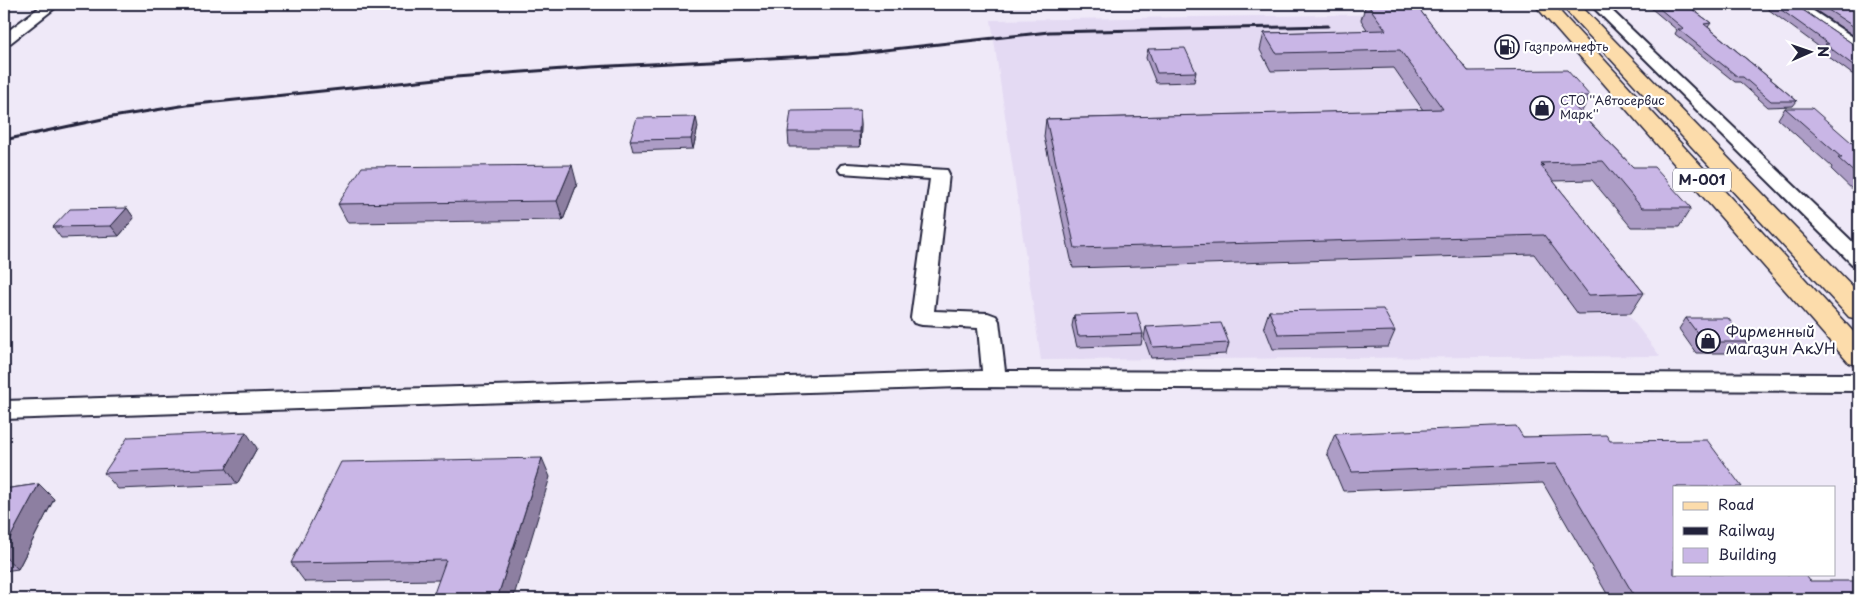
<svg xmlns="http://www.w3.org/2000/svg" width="1863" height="603" font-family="'Playpen Sans',sans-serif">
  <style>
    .built { fill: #e4daf3 }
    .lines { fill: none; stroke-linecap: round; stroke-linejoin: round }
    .minor-casing { stroke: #22223b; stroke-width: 4 }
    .major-casing { stroke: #22223b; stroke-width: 3 }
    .minor { fill: #fff; fill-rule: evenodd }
    .major { fill: #fcdcab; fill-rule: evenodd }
    .rail { stroke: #22223b; stroke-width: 3 }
    .wall { fill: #ad9dc6; stroke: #22223b }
    .shaded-wall { fill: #8d7fa1; stroke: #22223b }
    .building { fill: #c9b6e6; stroke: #22223b }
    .labels { text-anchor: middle; stroke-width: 4.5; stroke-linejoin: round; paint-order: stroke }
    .far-poi-label { font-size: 12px; fill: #22223b; stroke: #fff; text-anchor: start }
    .shield { fill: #fff; stroke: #646476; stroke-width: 1 }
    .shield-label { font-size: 14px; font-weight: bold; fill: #22223b }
    .poi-label { font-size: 15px; fill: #22223b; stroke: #fff; text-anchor: start }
  </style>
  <rect width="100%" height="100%" fill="#efe9f8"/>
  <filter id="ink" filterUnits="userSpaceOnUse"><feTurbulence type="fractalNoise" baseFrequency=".02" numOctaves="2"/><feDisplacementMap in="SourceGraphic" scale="10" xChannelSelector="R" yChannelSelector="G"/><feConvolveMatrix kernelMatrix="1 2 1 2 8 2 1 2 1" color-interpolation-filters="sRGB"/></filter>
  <g filter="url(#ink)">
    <path class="built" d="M1398,14L1660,356L1041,360L991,20Z"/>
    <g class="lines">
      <g class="minor-casing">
        <path id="minor" d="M44,4H60L9,44L4,46V34Z
          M1590,4H1605L1859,248V266L1852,264Z
          M1787,4H1803L1859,41V53L1853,51L1789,7Z
          M847,164L947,170L949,174L934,311L988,313L996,316L999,321L1005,371L1859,374V391L959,387L4,419V401L982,371L978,328L922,325L914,323L911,318L930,179L841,173L838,169L841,165Z"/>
      </g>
      <g class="major-casing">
        <path id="major" d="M1534,4H1553L1859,338V366L1849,363Z
          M1560,4H1579L1859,293V319L1849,317Z"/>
      </g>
      <use href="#minor" class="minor"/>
      <use href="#major" class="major"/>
      <path class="rail" d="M4,140L112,117L187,105L456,77L591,67L848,54L1049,32L1328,26"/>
    </g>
    <path class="wall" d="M1366,4H1415L1468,71L1590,96L1581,113L1633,167L1691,208L1679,227H1631L1592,180L1553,181L1644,293L1631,313L1578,314L1534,254L1073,268L1044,137L1046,119L1423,110L1394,68L1271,71L1260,50L1264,33L1368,31L1361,20Z
      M1646,4H1685L1711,23L1708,27L1797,101L1793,106L1768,107L1740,82H1735L1675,34L1677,30Z
      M1761,4H1794L1856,46L1859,47V74H1852L1821,51L1822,49Z
      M1806,4H1847L1859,12V39Z
      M1148,49L1196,72L1194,82L1156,83L1146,58Z
      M1785,108L1859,149V196L1831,169L1832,167L1778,119Z
      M860,110L861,125L860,147H789L788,132Z
      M698,127L693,149L633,151L630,140Z
      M577,184L563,220L348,223L338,204Z
      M127,208L134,218L119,236L61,238L53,227Z
      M1269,311L1395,331L1388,347L1273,349L1264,326Z
      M1074,315L1143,334L1141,345L1077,347L1072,326Z
      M1686,318L1747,342L1739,353H1696L1679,329Z
      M1146,327L1229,343L1226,354L1151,358L1144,338Z
      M1335,434L1523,437L1610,441L1810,581L1859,599H1610L1543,483L1343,491L1327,453Z
      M257,448L237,484L118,489L104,473Z
      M550,477L439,580L305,582L291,563Z
      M39,484L54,499L18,569L4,571V489Z"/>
    <path class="shaded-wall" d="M860,110L861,125L860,147L859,132Z
      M696,117L698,127L693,149L691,139Z
      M572,165L577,184L563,220L557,201Z
      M127,208L134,218L119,236L111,226Z
      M246,432L257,448L237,484L226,468Z
      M542,458L550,477L513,599H497Z
      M39,484L54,499L18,569L4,556V549Z"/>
    <path class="building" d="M1367,4H1415L1468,71L1567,70L1590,96H1564L1633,167H1654L1691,208H1642L1603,161L1541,163L1544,166H1541L1644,293L1589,295L1544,235L1075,248L1046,119L1443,109L1400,50L1276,53L1264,33L1386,30Z
      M1654,4H1685L1711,23L1704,24L1797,101H1771L1743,77H1738L1678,29H1684Z
      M1773,4H1794L1856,46L1859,47V68H1857L1825,44H1829Z
      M1819,4H1847L1859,12V30Z
      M1185,48L1196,72L1157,73L1148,49Z
      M1785,108H1812L1859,149V177L1838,158H1842Z
      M860,110L859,132H788L791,111Z
      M696,117L691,139L630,140L637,118Z
      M572,165L557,201L338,204L362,167Z
      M127,208L111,226L53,227L70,209Z
      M1383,309L1395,331L1278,334L1269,311Z
      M1137,313L1143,334L1078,336L1074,315Z
      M1686,318H1728L1747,342H1704Z
      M1221,323L1229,343L1153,347L1146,327Z
      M1516,426L1523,437L1606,435L1610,441L1707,440L1742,487H1674V574H1805L1810,581H1859V599H1724L1720,594L1635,597L1556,464L1352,472L1335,434Z
      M246,432L226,468L104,473L128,437Z
      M542,458L497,599H432L446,560L291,563L341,462Z
      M39,484L4,549V489Z"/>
  </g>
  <defs>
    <g id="fuel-ring" transform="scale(1.25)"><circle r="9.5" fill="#fff" stroke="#22223b" stroke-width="1.5"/><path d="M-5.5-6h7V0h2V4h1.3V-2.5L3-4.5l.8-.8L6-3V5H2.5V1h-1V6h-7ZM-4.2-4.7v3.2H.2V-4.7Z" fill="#22223b"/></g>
    <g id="shop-ring" transform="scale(1.25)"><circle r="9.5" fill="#fff" stroke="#22223b" stroke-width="1.5"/><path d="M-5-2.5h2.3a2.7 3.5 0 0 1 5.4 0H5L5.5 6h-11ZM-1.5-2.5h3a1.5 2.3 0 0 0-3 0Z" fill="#22223b"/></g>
  </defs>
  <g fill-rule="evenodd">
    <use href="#fuel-ring" x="1507" y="47"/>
    <use href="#shop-ring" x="1542" y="108"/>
    <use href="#shop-ring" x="1708" y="341"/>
  </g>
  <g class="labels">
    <g class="far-poi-label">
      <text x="1524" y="51">Газпромнефть</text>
      <text x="1560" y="105">СТО ''Автосервис<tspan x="1560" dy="14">Марк''</tspan></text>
    </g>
    <rect class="shield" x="1673" y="168.5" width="58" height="23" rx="4"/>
    <g class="shield-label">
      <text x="1702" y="185">M-001</text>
    </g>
    <g class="poi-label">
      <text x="1726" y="337">Фирменный<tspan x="1726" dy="17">магазин АкУН</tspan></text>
    </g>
  </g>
  <rect width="1863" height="603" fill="none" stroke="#fff" stroke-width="20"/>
  <rect x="10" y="10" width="1843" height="583" fill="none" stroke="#22223b" stroke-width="2" filter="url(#ink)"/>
  <rect x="1673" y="486" width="162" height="90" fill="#ffffff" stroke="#a7a7b1"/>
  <rect x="1683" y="502" width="25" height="8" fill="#fcdcab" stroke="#a7a7b1"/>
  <text x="1718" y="510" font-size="15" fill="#22223b">Road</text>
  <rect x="1683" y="527" width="25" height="8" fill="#22223b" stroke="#a7a7b1"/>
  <text x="1718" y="536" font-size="15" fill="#22223b">Railway</text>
  <rect x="1683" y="548" width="25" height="15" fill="#c9b6e6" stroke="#a7a7b1"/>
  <text x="1718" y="560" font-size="15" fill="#22223b">Building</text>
  <g transform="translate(1810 52) rotate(88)" stroke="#ffffff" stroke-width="4" paint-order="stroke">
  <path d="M0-4L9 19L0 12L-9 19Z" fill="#22223b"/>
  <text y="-8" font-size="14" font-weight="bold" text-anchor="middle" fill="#22223b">N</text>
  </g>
</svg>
